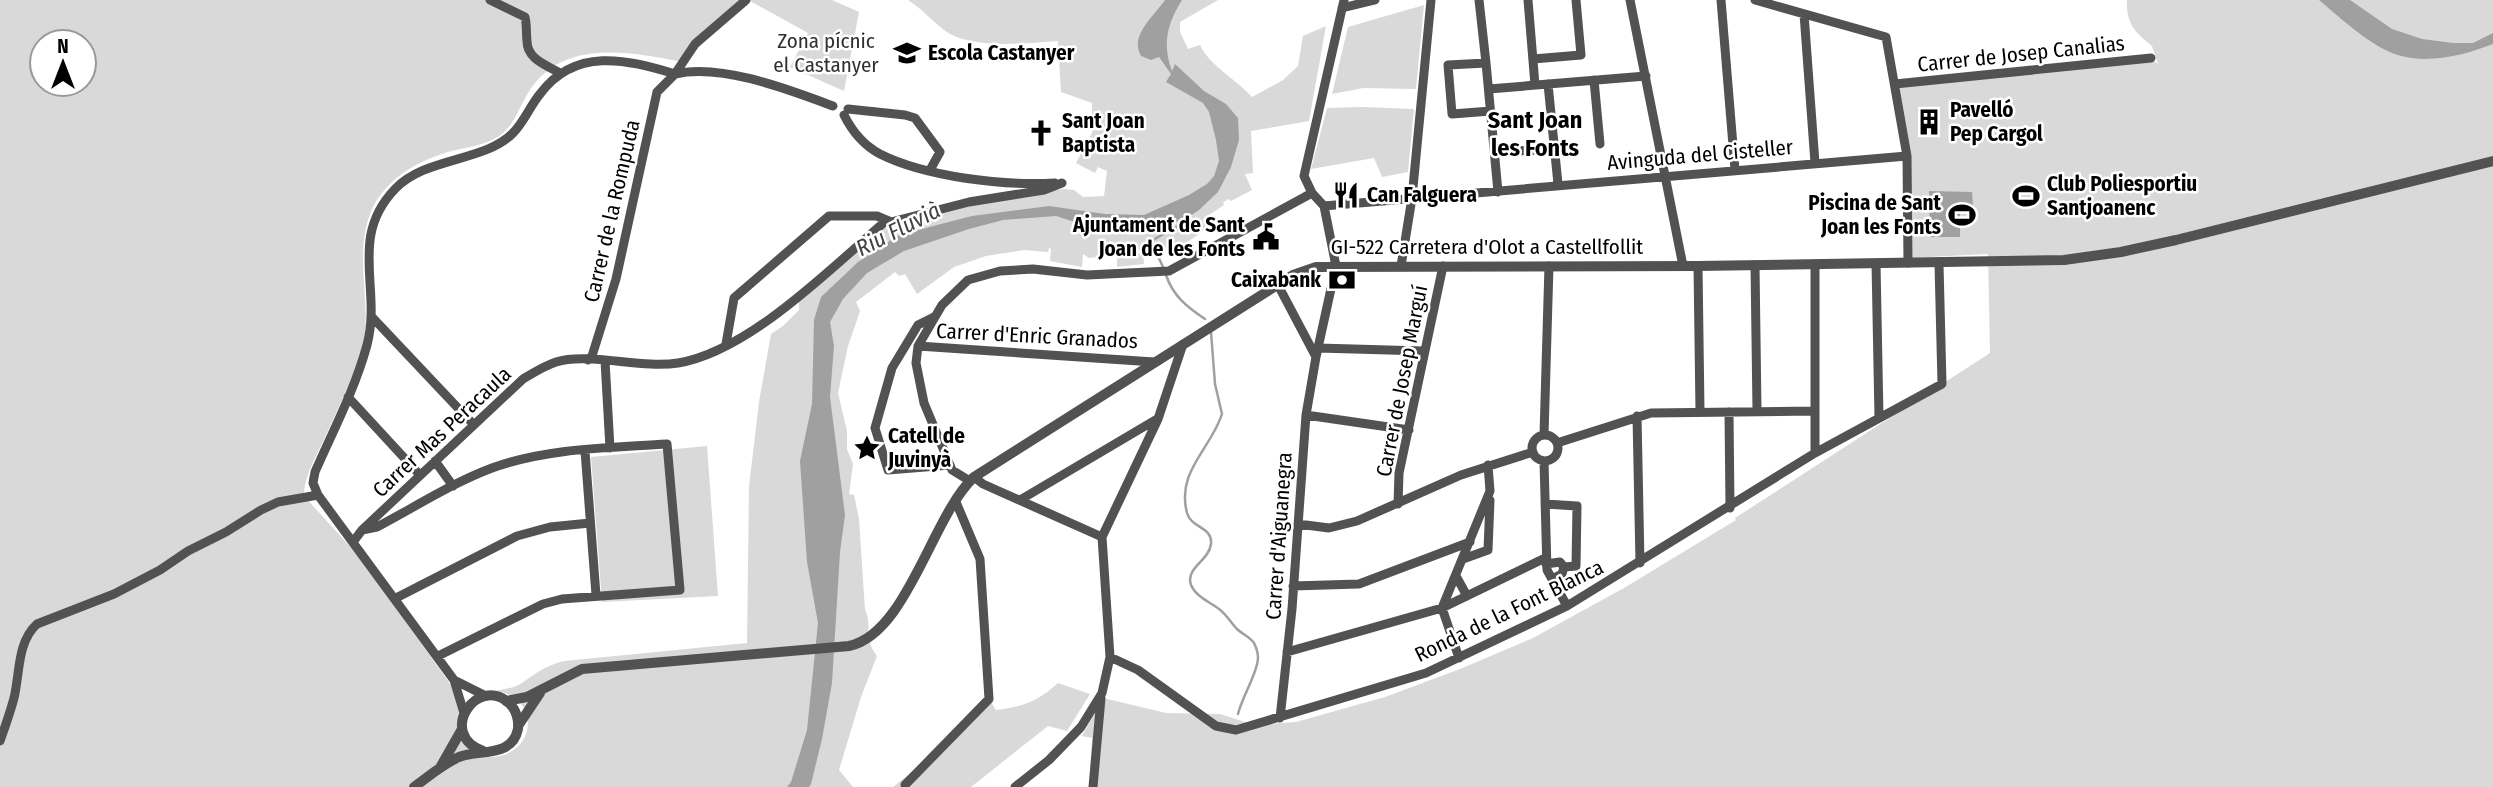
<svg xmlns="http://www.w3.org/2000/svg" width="2493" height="787" font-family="'Fira Sans Condensed',sans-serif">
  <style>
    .green { fill: #d9d9d9; fill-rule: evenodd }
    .water { fill: #a0a0a0 }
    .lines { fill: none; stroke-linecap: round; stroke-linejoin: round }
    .stream { stroke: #a0a0a0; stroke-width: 2.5 }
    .minor { stroke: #525252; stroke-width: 9 }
    .tertiary { stroke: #525252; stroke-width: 10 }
    .labels { text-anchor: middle; stroke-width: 5; stroke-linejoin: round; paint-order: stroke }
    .park-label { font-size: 21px; fill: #303030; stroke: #fff }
    .poi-label { font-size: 21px; font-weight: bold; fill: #000; stroke: #fff; text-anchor: start }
    .street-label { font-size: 21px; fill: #000; stroke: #fff }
    .water-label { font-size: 23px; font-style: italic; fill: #414141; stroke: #fff }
    .quarter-label { font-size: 24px; font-weight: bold; fill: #000; stroke: #fff }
  </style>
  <rect width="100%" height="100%" fill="#fff"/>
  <path class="green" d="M0,0H832L859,12L844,91L790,67L808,33L750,1L744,8L703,41L687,63C632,52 562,37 528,93C518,109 513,130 494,139C480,146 463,148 448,152C414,162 381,182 369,217C353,264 376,313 359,359C349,385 337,411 325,437C317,455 304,476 304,496L356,553L466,706L463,733L490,757C537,757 542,696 495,691C503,689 515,688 522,683C536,673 547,665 564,661L747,643L749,486L759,402L771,334L783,326L799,310V300L879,232L895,223L967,204L1063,189L1074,190L1083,197L1104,196L1107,171L1098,167L1095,173L1076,163L1092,133V103L1061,92L1058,41C1026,43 979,49 950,34C936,26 923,9 908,0H1218L1180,22V32L1188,49L1200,45C1209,65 1237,80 1252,97L1283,80L1298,66L1303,36L1326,26L1309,121L1251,131L1253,173L1245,174L1252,190L1231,201L1229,199L1223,202L1224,205L1203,219L1208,228L1177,249L1175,244L1166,249L1165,246L1120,254L1143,253L1144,264L1117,267V255L1089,258L1083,254L1082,267L1050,261L1051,249L1049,248L1048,252L1024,250L986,256L954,267L917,294L905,274L899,276L895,272L856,302L860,311L848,346L838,393L847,431V449L853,464L849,494L854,495L859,519L865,610C874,628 861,634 877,656L861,697L839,770L853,787H0ZM42,42H84V84H42Z
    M2127,0H2493V787H1089L1092,738L1082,736L1103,698L1166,713L1220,714L1245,722L1268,724L1296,722L1328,713L1385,697L1460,669L1533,638L1624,588L1736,520L1735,518L1990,353L1988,254L1908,258L1907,156L1895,84L2151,58L2158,64L2152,46C2136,33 2126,25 2127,0Z
    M1424,5L1416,89L1363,88L1332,94L1348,27Z
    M1364,107L1414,109L1408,172L1382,177L1374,158L1311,169L1327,108Z
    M707,446L718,596L602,602L591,457Z
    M1058,683L1090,694L1067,731L1048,726L971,787H893L940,749L989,699L996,710C1023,707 1038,701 1058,683Z"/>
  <path class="water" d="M1165,0H1182C1167,24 1162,44 1172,71L1175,64L1204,91L1226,104L1238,118L1239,140L1231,167L1218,192L1199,210L1184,220L1159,226L1121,227L1078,223L1056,216L1003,220L969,229L904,251L867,273L843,299L830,322L834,346L830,397L845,515L840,552L832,683L822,739L811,784L809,787H787L791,782L807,730L818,623L807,562L800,461L812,404L814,320L821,297L858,262L897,236L937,225L972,216L1049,206L1105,214L1144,215L1189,195L1207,184L1214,176L1219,161L1216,140L1209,112L1203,103L1166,82L1171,74L1159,57L1151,60L1141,56C1129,36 1154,16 1165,0Z
    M2319,0H2350L2392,29L2422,39L2453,43H2473L2493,33V44C2468,54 2433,63 2406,57C2376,52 2342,19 2319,0Z
    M1929,191L1972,192L1973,206H1960V237H1930Z"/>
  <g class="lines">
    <path class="stream" d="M1163,267L1151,241L1180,225L1185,219
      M1166,275C1173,296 1187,307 1205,319
      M1211,332L1215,384L1222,414C1211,449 1176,471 1187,513C1191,528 1213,527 1211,544C1209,561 1185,568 1191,585C1196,597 1210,602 1219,609C1227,615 1231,623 1237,629C1242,634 1250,637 1254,643C1256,647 1258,654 1258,658C1258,672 1242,697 1238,714"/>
    <path class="minor" d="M490,0L525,17C527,25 526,33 527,41C527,59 546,65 560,73
      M1479,0L1486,63
      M1528,0L1535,85
      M1630,0L1683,266
      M1721,0L1735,170
      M1755,0L1886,37L1907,156L1908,263
      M1342,8L1375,0
      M1804,14L1815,163
      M1533,59L1581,55L1576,0
      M675,74C721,63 790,90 833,106
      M1594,80L1600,144
      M1548,84L1558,184
      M1895,84L2151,58
      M1489,89L1646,76
      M848,109L905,115L915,118L940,152L930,170
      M1491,111L1452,114L1448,65L1486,63L1498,192
      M844,115C852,131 865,146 880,154C926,177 1004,186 1055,183
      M1495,151L1555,150
      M1324,206L1907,156
      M1876,263L1879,418
      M1815,264V453
      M1755,265L1757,411
      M1401,266L1412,198L1431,0
      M1698,266L1700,412
      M1278,285L1316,357
      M372,317L474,425
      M934,317L918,325L892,368L875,428L888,470L950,465
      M726,344L734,298L829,216H877L891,222L969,202L1044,190L1062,183
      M918,346L1154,362
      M1318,348L1424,351
      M588,360L592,356L616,279L657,92L675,74L695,44L746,0
      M605,361L610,448
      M348,397L420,475
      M1729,412L1730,508
      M1306,415L1409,430
      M1637,416L1640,563
      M1544,435L1549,266
      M1532 448a13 13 0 1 1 26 0a13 13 0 1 1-26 0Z
      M1557,443L1651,413L1815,411
      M585,451L596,595
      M435,461L453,486
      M1544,461L1547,570L1567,606
      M974,477L983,484L1102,537
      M970,481L952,470L924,403L916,363L918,346L942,305L968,280L1000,271L1033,269L1087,275L1169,271L1312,193
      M1020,500L1157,419
      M1398,504L1399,473L1443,266
      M1545,504L1577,506L1576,566L1564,567
      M1298,524L1329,528L1357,521L1461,475L1533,452
      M362,530L377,527C415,507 452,483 492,468C547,448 609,448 667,444L680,590L562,599L543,604L438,656
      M353,542L362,530L523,379C533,373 544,366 556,362C588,352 642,369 678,363C750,351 832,267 887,220
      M1463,559L1488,550L1490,500
      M1546,564L1560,562L1564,567L1562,574L1552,579
      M1456,576L1467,596
      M1293,586L1359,584L1470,542
      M396,598L517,536L550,527L590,523
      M1287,652L1442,608L1545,558
      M1110,657L1138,670L1216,726L1236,730L1426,673L1567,606L1815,453L1942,384L1939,264
      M1459,658L1442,608L1490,491L1488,465
      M456,681L486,696
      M464,713L454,680L318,495L313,483L315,472C333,431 355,389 367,345C382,288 348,238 395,189C425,157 485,162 513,133C524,122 530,106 540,94C575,47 626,59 675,74
      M1280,718L1292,609L1306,415L1316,357L1336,266L1324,206L1312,193L1304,176L1344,0
      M0,741C5,727 10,713 14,698C20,673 17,642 37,624L114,594L160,570L188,551L226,532L261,510L278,502L318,495
      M905,785L989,699L980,559L956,502
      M1015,787L1049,760L1081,727L1102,693L1110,657L1102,537L1158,419L1183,344
      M1093,787L1101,698"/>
    <path class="tertiary" d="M506,701L527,697L582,669L849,646C907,634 932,516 974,477L1293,275L1316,267L1698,266L2064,260L2121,252L2176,240L2493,161
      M518,726L540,693
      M441,766L462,729
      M414,787C429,776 443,764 459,757C480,749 512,758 518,729C519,720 516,710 510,704C478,673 436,734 483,751"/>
  </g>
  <defs>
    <g id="school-bare" transform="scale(2.1)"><path d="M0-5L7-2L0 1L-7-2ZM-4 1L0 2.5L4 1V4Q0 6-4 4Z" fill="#000" stroke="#fff" stroke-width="2.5" paint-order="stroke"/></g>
    <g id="building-bare" transform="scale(2.1)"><path d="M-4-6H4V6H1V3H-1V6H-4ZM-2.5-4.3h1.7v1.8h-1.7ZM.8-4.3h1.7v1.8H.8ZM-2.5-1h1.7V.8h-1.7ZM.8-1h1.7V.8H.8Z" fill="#000" stroke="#fff" stroke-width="2.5" paint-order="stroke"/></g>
    <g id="church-bare" transform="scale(2.1)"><path d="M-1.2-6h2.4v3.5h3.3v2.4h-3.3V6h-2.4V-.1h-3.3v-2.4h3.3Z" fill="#000" stroke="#fff" stroke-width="2.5" paint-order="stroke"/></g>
    <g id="restaurant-bare" transform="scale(2.1)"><path d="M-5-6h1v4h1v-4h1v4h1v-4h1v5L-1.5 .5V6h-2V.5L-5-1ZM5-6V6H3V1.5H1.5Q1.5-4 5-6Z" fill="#000" stroke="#fff" stroke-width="2.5" paint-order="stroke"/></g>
    <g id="stadium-bare" transform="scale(2.1)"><path d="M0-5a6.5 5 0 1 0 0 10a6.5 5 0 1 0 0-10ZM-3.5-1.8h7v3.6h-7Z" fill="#000" stroke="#fff" stroke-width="2.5" paint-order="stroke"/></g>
    <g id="civic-bare" transform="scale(2.1)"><path d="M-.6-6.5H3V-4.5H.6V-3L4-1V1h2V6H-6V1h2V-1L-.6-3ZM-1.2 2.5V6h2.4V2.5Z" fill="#000" stroke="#fff" stroke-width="2.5" paint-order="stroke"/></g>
    <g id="bank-bare" transform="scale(2.1)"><path d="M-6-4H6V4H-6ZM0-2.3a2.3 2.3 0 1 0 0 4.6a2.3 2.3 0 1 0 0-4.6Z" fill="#000" stroke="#fff" stroke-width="2.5" paint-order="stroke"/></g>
    <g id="sight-bare" transform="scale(2.1)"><path d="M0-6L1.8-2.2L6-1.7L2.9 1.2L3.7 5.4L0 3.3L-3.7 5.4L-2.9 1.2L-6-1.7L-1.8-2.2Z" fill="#000" stroke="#fff" stroke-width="2.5" paint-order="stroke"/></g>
  </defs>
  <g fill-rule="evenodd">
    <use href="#school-bare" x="907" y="53"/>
    <use href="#building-bare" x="1929" y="122"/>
    <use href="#church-bare" x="1041" y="133"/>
    <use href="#restaurant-bare" x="1346" y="195"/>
    <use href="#stadium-bare" x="2026" y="196"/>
    <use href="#stadium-bare" x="1962" y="215"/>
    <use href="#civic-bare" x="1266" y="237"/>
    <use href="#bank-bare" x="1342" y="280"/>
    <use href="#sight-bare" x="867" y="448"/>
  </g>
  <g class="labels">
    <g class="park-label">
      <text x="826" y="48">Zona pícnic<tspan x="826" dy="24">el Castanyer</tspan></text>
    </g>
    <g class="poi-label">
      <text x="928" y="60">Escola Castanyer</text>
      <text x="1950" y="117">Pavelló<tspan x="1950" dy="24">Pep Cargol</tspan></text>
      <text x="1062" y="128">Sant Joan<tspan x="1062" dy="24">Baptista</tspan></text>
      <text x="2047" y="191">Club Poliesportiu<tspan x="2047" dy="24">Santjoanenc</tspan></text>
      <text x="1367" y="202">Can Falguera</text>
      <text x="1941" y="210" text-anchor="end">Piscina de Sant<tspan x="1941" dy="24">Joan les Fonts</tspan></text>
      <text x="1245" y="232" text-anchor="end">Ajuntament de Sant<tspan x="1245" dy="24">Joan de les Fonts</tspan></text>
      <text x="1321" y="287" text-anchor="end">Caixabank</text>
      <text x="888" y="443">Catell de<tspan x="888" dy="24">Juvinyà</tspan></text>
    </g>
    <g class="street-label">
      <text transform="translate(2021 54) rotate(-6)" y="7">Carrer de Josep Canalias</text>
      <text transform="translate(1700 155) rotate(-5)" y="7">Avinguda del Cisteller</text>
      <text transform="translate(612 211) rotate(-77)" y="7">Carrer de la Rompuda</text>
      <text x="1487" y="254">GI-522 Carretera d'Olot a Castellfollit</text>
      <text transform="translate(1037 336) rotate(3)" y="7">Carrer d'Enric Granados</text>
      <text transform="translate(1402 381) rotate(-79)" y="7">Carrer de Josep Marguí</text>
      <text transform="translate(442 432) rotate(-43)" y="7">Carrer Mas Peracaula</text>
      <text transform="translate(1279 536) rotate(-86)" y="7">Carrer d'Aiguanegra</text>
      <text transform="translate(1509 611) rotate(-26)" y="7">Ronda de la Font Blanca</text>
    </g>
    <g class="water-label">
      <text transform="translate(898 229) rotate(-27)" y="8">Riu Fluvià</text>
    </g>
    <g class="quarter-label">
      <text x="1535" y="128">Sant Joan<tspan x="1535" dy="28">les Fonts</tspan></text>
    </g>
  </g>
  <g transform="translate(63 63)"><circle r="33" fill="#ffffff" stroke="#999999" stroke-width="2"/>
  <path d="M0-5L12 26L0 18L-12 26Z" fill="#000000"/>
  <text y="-10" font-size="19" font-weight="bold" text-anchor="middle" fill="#000000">N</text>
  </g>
</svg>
